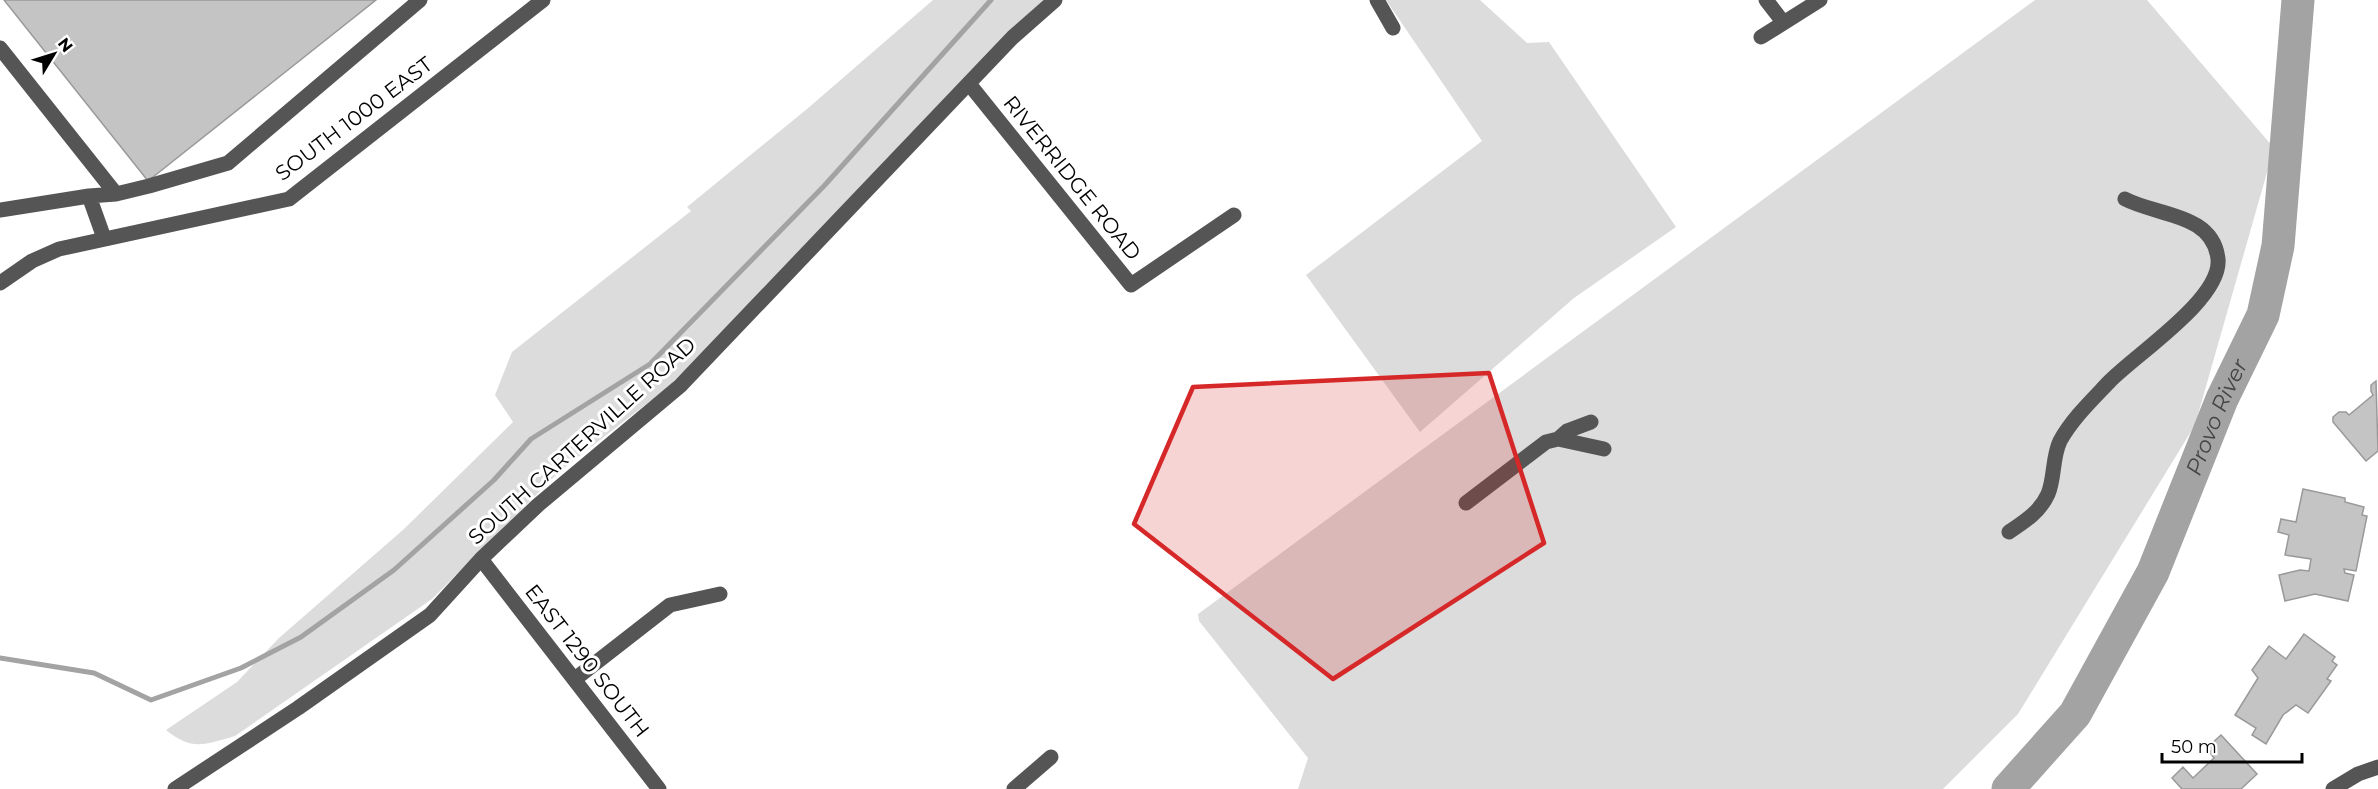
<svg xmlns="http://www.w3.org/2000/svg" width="2378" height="789" font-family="Montserrat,sans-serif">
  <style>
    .green { fill: #dcdcdc }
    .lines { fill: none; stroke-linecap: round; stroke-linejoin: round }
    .stream { stroke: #a3a3a3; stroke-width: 5 }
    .river { stroke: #a3a3a3; stroke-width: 33 }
    .building { fill: #c4c4c4; stroke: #999; stroke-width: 1.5 }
    .minor { stroke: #555; stroke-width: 15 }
    .marked { fill: #d62828; fill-opacity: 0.2; stroke: #d62828; stroke-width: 4.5; stroke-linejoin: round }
    .labels { text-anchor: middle; stroke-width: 6; stroke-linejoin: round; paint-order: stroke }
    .street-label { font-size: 21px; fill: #000; stroke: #fff }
    .water-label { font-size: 22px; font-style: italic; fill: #444; stroke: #fff }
  </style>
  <rect width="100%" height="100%" fill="#fff"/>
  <path class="green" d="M933,0H1044L1014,26L728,327L667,388L560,471L432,599L235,736C204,745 192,751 166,730L237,682L279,638L404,529L513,422L495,395L512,352L691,211L687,207L807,109Z
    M1386,0H1480L1527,43L1549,42L1676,227L1574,298L1420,432L1306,275L1482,141Z
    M2035,0H2147L2274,148L2195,425L2018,714L1943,789H1298L1308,758L1199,621L1198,614Z"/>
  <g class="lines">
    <path class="stream" d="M0,658L94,673L151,700L241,668L301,637L394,570L494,480L531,439L650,364L824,186L991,0"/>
    <path class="river" id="s1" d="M2008,789L2075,714L2153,572L2222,399L2263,315L2278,246L2298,0"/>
  </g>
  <path class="building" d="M4,0H376L148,181Z
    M2376,381L2378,451L2366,461L2333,422V417L2339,412H2346L2349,415L2373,395L2371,391V385Z
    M2303,489L2345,498V502L2364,507L2362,515L2367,516L2356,571L2344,569L2345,573L2354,575L2348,601L2315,594L2285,601L2279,575L2300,570L2309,571L2311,559L2285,555L2289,535L2278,532L2281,519L2296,522Z
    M2304,634L2335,657L2332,661L2337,665L2327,679L2331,681L2308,713L2296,705L2283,715L2266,744L2252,735L2256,728L2235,715L2258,678L2252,670L2269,646L2286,659Z
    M2221,735L2257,774L2241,789H2182L2172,778L2183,767L2193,778L2214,758L2210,753L2209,746Z"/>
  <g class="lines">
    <path class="minor" d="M1377,0L1393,28
      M1766,0L1783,22
      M1761,37L1820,0
      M0,48L116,194
      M970,85L1131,285L1234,215
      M89,196L116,194L149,186L228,163L420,0
      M0,210L89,196L104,238
      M0,283L32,261L59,249L289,199L543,0
      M1558,439L1567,431L1591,422
      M1466,503L1546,442L1558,439L1604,449
      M2009,532C2024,522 2040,512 2048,494C2055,477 2052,458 2060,441C2072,419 2092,400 2109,382C2136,354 2222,299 2218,259C2213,213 2157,216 2125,199
      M481,559L659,789
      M575,679L670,605L720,594
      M175,789L298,708L430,615L481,559L538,505L680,386L1013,37L1055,0
      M1014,789L1051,757
      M2333,789L2358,774L2378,767"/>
  </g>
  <path class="marked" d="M1489,373L1544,543L1333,679L1134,524L1193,387Z"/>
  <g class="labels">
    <g class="street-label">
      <text transform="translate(354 119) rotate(-37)" y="7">SOUTH 1000 EAST</text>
      <text transform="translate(1072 178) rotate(51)" y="7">RIVERRIDGE ROAD</text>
      <text transform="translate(582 441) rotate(-42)" y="7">SOUTH CARTERVILLE ROAD</text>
      <text transform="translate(587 661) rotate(52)" y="7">EAST 1290 SOUTH</text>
    </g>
    <g class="water-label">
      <text dy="8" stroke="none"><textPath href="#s1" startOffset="430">Provo River</textPath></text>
    </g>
  </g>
  <g transform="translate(54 54) rotate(52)" stroke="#ffffff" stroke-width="4.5" paint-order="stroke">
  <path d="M0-4.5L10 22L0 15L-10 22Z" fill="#000000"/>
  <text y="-9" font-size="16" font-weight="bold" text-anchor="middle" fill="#000000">N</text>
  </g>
  <path d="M2162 753v9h140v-9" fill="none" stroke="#000000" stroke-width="3"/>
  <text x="2171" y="753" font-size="18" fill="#000000" stroke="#ffffff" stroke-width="4.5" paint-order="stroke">50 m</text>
</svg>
